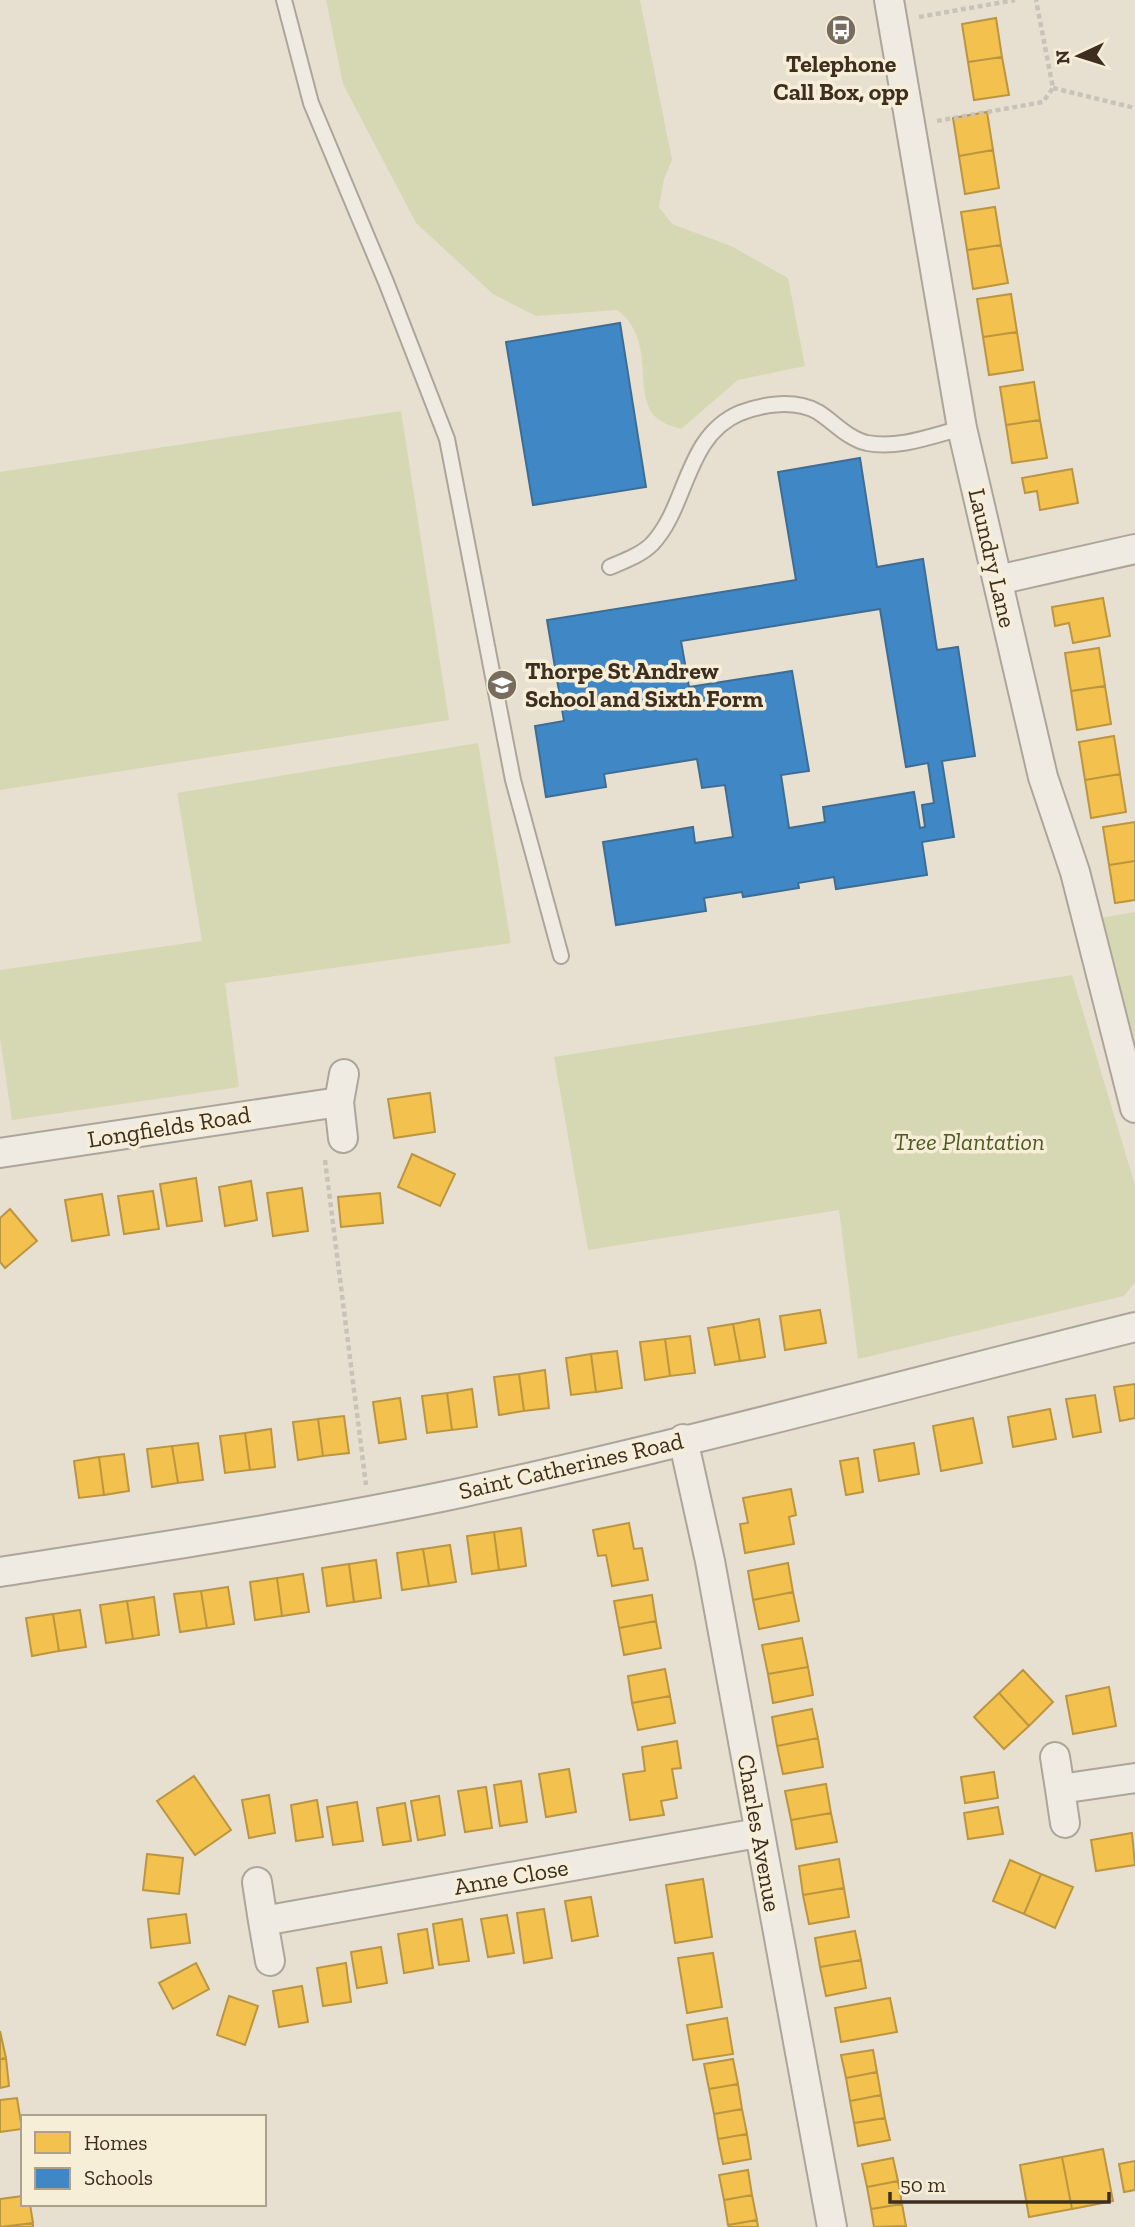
<svg xmlns="http://www.w3.org/2000/svg" width="1135" height="2227" font-family="'Zilla Slab',serif">
  <style>
    .green { fill: #d6d7b3 }
    .homes { fill: #f2c14e; stroke: #bc9540; stroke-width: 2 }
    .schools { fill: #3f88c5; stroke: #3e6d94; stroke-width: 2; fill-rule: evenodd }
    .lines { fill: none; stroke-linecap: round; stroke-linejoin: round }
    .lane-casing { stroke: #ada599; stroke-width: 18 }
    .street-casing { stroke: #ada599; stroke-width: 32 }
    .path { stroke: #c8c2b9; stroke-width: 4.5; stroke-dasharray: 5 3.5; stroke-linecap: butt }
    .lane { stroke: #efebe3; stroke-width: 14 }
    .street { stroke: #efebe3; stroke-width: 28 }
    .labels { text-anchor: middle; stroke-width: 7; stroke-linejoin: round; paint-order: stroke }
    .poi-label { font-size: 24px; font-weight: bold; fill: #3d2e20; stroke: #f7eed8 }
    .street-label { font-size: 24px; fill: #3d2e20; stroke: #f7eed8 }
    .park-label { font-size: 24px; font-style: italic; fill: #4d5a26; stroke: #f7eed8 }
  </style>
  <rect width="100%" height="100%" fill="#e7e0d1"/>
  <path class="green" d="M326,0H640L672,160L664,179L659,207L672,224L731,246L788,278L805,366L738,380L681,429C675,427 667,425 661,421C628,401 660,341 617,310L536,316L493,294L416,223L343,84Z
    M401,411L449,720L0,790V472Z
    M478,743L511,943L225,983L239,1087L12,1120L0,1038V970L202,941L177,793Z
    M1135,912V1040L1100,918Z
    M1072,975L1135,1185V1282L1124,1296L858,1359L839,1210L588,1250L554,1057Z"/>
  <path class="homes" d="M996,18L1002,57L968,62L962,24Z
    M1002,57L1009,95L974,100L968,62Z
    M987,112L993,150L959,156L953,118Z
    M993,150L999,188L965,194L959,156Z
    M995,207L1001,245L967,250L961,212Z
    M1001,245L1008,283L973,289L967,250Z
    M1011,294L1017,332L983,337L977,299Z
    M1017,332L1023,370L989,375L983,337Z
    M1034,382L1040,420L1006,425L1000,387Z
    M1040,420L1047,458L1012,463L1006,425Z
    M1072,469L1078,503L1040,510L1037,491L1025,493L1022,478Z
    M1103,598L1110,636L1073,643L1069,623L1055,626L1052,607Z
    M1099,648L1105,686L1071,691L1065,653Z
    M1105,686L1111,724L1077,730L1071,691Z
    M1114,736L1120,774L1085,780L1079,742Z
    M1120,774L1126,812L1091,818L1085,780Z
    M1135,822V861L1109,865L1103,827Z
    M1135,861V900L1115,903L1109,865Z
    M430,1093L435,1132L394,1138L388,1099Z
    M412,1154L455,1174L440,1206L398,1187Z
    M196,1178L202,1221L167,1226L160,1184Z
    M251,1181L257,1220L225,1226L219,1187Z
    M302,1188L308,1231L273,1236L267,1193Z
    M153,1191L159,1229L124,1234L118,1196Z
    M380,1193L383,1223L341,1227L338,1197Z
    M102,1194L109,1235L72,1241L65,1200Z
    M10,1209L37,1241L5,1268L0,1262V1218Z
    M820,1310L826,1343L785,1350L780,1316Z
    M759,1319L765,1357L740,1361L733,1324Z
    M733,1324L740,1361L715,1365L708,1328Z
    M690,1336L695,1373L670,1376L665,1339Z
    M665,1339L670,1376L645,1380L640,1342Z
    M617,1351L622,1388L596,1392L591,1354Z
    M591,1354L596,1392L571,1395L566,1358Z
    M545,1370L549,1408L524,1411L519,1374Z
    M519,1374L524,1411L499,1415L494,1377Z
    M1135,1384V1418L1120,1421L1114,1387Z
    M472,1389L477,1427L452,1430L447,1393Z
    M447,1393L452,1430L427,1433L422,1396Z
    M1095,1395L1101,1432L1073,1437L1066,1399Z
    M400,1398L406,1439L379,1443L373,1402Z
    M1050,1409L1056,1439L1013,1447L1008,1417Z
    M344,1416L349,1453L323,1456L318,1419Z
    M973,1418L982,1463L941,1471L933,1426Z
    M318,1419L323,1456L298,1460L293,1422Z
    M271,1429L275,1467L250,1470L245,1433Z
    M245,1433L250,1470L225,1473L220,1436Z
    M198,1443L203,1480L178,1483L172,1446Z
    M914,1443L919,1474L879,1481L874,1450Z
    M172,1446L178,1483L152,1487L147,1449Z
    M124,1454L129,1491L104,1495L99,1457Z
    M99,1457L104,1495L79,1498L74,1461Z
    M858,1458L863,1492L846,1495L840,1461Z
    M791,1489L796,1515L789,1517L794,1544L745,1553L740,1524L748,1523L743,1498Z
    M629,1523L634,1549L642,1548L648,1580L612,1586L606,1555L598,1556L593,1530Z
    M521,1528L526,1566L499,1570L494,1532Z
    M494,1532L499,1570L472,1574L467,1536Z
    M450,1545L456,1582L429,1586L423,1549Z
    M423,1549L429,1586L402,1590L397,1553Z
    M376,1560L381,1598L354,1602L349,1564Z
    M788,1563L793,1592L753,1600L748,1571Z
    M349,1564L354,1602L327,1606L322,1568Z
    M303,1574L309,1612L282,1616L277,1578Z
    M277,1578L282,1616L255,1620L250,1582Z
    M228,1587L234,1624L207,1628L201,1591Z
    M201,1591L207,1628L180,1632L174,1594Z
    M793,1592L799,1621L759,1629L753,1600Z
    M652,1595L656,1621L619,1628L614,1601Z
    M154,1597L159,1635L133,1639L127,1601Z
    M127,1601L133,1639L106,1643L100,1605Z
    M80,1610L86,1647L59,1651L53,1614Z
    M53,1614L59,1651L32,1656L26,1618Z
    M656,1621L661,1648L624,1655L619,1628Z
    M802,1638L808,1667L768,1674L762,1645Z
    M808,1667L813,1695L773,1703L768,1674Z
    M665,1669L670,1696L632,1703L628,1676Z
    M1023,1670L1053,1702L1029,1726L999,1693Z
    M1109,1687L1116,1726L1073,1734L1066,1696Z
    M999,1693L1029,1726L1004,1749L974,1717Z
    M670,1696L675,1723L638,1730L632,1703Z
    M812,1709L818,1738L777,1746L772,1717Z
    M818,1738L823,1767L783,1774L777,1746Z
    M677,1741L681,1768L672,1769L677,1798L661,1801L664,1815L630,1820L623,1774L645,1771L642,1747Z
    M569,1769L576,1812L546,1817L539,1774Z
    M994,1772L998,1798L965,1803L961,1777Z
    M194,1776L231,1830L195,1855L157,1801Z
    M521,1781L527,1822L500,1826L494,1785Z
    M826,1784L831,1813L791,1820L785,1791Z
    M486,1787L492,1828L465,1832L458,1791Z
    M269,1795L275,1833L249,1838L242,1800Z
    M439,1796L445,1835L418,1840L411,1801Z
    M317,1800L323,1837L296,1841L291,1805Z
    M357,1802L363,1841L333,1845L327,1807Z
    M405,1803L411,1841L383,1845L377,1808Z
    M998,1807L1003,1834L968,1839L964,1813Z
    M831,1813L837,1842L796,1849L791,1820Z
    M1132,1833L1135,1865L1096,1871L1091,1840Z
    M147,1854L183,1858L179,1894L143,1890Z
    M839,1859L844,1888L803,1895L799,1866Z
    M1010,1860L1041,1874L1024,1914L993,1901Z
    M1041,1874L1073,1887L1055,1928L1024,1914Z
    M703,1879L712,1937L675,1943L666,1885Z
    M844,1888L849,1917L809,1924L803,1895Z
    M591,1897L598,1936L572,1941L565,1901Z
    M544,1909L552,1958L524,1963L517,1913Z
    M186,1914L190,1943L151,1948L148,1919Z
    M507,1915L514,1953L488,1957L481,1919Z
    M462,1919L469,1961L439,1965L433,1924Z
    M427,1929L433,1968L404,1973L398,1934Z
    M855,1931L861,1960L820,1967L815,1938Z
    M381,1947L387,1983L357,1988L351,1952Z
    M713,1953L722,2007L687,2013L678,1958Z
    M861,1960L866,1988L826,1996L820,1967Z
    M196,1963L209,1989L173,2009L159,1983Z
    M346,1963L351,2002L323,2006L317,1968Z
    M302,1986L308,2022L279,2027L273,1991Z
    M229,1996L258,2006L245,2045L217,2035Z
    M890,1998L897,2032L841,2042L835,2008Z
    M727,2018L733,2054L693,2060L687,2025Z
    M0,2031L6,2058L0,2059Z
    M873,2050L877,2072L846,2078L841,2055Z
    M6,2058L9,2086L0,2088V2059Z
    M733,2059L738,2084L709,2089L704,2064Z
    M877,2072L881,2095L850,2101L846,2078Z
    M738,2084L742,2109L714,2114L709,2089Z
    M881,2095L885,2118L854,2123L850,2101Z
    M17,2098L22,2129L0,2132V2100Z
    M742,2109L747,2134L718,2139L714,2114Z
    M885,2118L890,2140L858,2146L854,2123Z
    M747,2134L751,2159L723,2164L718,2139Z
    M1103,2149L1113,2201L1072,2209L1062,2157Z
    M1062,2157L1072,2209L1029,2217L1020,2165Z
    M893,2158L898,2181L867,2187L862,2164Z
    M1135,2161V2190L1124,2192L1119,2164Z
    M748,2170L752,2195L724,2200L719,2175Z
    M898,2181L902,2204L871,2209L867,2187Z
    M752,2195L757,2220L728,2225L724,2200Z
    M23,2196V2204H30L33,2223L0,2227V2199Z
    M902,2204L906,2226L874,2227L871,2209Z
    M757,2220L758,2227H729L728,2225Z
    M33,2223V2227H3Z"/>
  <path class="schools" d="M620,323L646,487L533,505L506,342Z
    M860,458L877,567L923,559L937,650L958,647L975,756L942,761L954,837L922,842L927,875L836,889L834,877L798,883L799,888L743,897L742,892L704,898L706,911L616,925L603,842L693,827L695,843L733,837L725,785L702,788L697,759L604,774L606,787L546,797L535,726L564,721L547,620L796,580L778,472ZM880,609L906,767L928,763L934,803L922,805L925,827L920,828L914,792L823,807L825,822L789,828L781,775L809,771L792,671L689,687L681,641Z"/>
  <g class="lines">
    <g class="lane-casing">
      <path id="lane" d="M284,0L311,103L386,282L447,439L513,780L561,956
        M610,567C624,561 641,555 652,544C688,506 685,436 740,413C763,404 795,399 818,412C834,422 848,439 867,443C899,449 931,436 962,428"/>
    </g>
    <g class="street-casing">
      <path id="street" d="M889,0L962,428L1043,777L1075,872L1135,1108
        M998,580L1135,549
        M339,1102L344,1074
        M0,1153L339,1102L343,1138
        M683,1439L710,1561L832,2227
        M0,1572C154,1548 308,1525 460,1493C686,1444 910,1383 1135,1327
        M1055,1757L1060,1789L1135,1778
        M1060,1789L1065,1823
        M257,1882L263,1921L758,1833
        M263,1921L270,1961"/>
    </g>
    <path class="path" d="M919,17L1015,0
      M1053,88L1135,108
      M937,121L1043,102L1053,88L1036,0
      M325,1160L366,1485"/>
    <use href="#lane" class="lane"/>
    <use href="#street" class="street"/>
  </g>
  <defs>
    <g id="bus-disc" transform="scale(1.575)"><circle r="9.5" fill="#786c5e" stroke="#f7eed8"/><path d="M-5-6H5V4H4V6H2V4H-2V6H-4V4H-5ZM-3.5-4V0h7V-4ZM-3.5 1.2v1.5H-2V1.2ZM2 1.2v1.5H3.5V1.2Z" fill="#fff"/></g>
    <g id="school-disc" transform="scale(1.575)"><circle r="9.5" fill="#786c5e" stroke="#f7eed8"/><path d="M0-5L7-2L0 1L-7-2ZM-4 1L0 2.5L4 1V4Q0 6-4 4Z" fill="#fff"/></g>
  </defs>
  <g fill-rule="evenodd">
    <use href="#bus-disc" x="841" y="30"/>
    <use href="#school-disc" x="502" y="685"/>
  </g>
  <g class="labels">
    <g class="poi-label">
      <text x="841" y="72">Telephone<tspan x="841" dy="28">Call Box, opp</tspan></text>
      <text x="525" y="679" text-anchor="start">Thorpe St Andrew<tspan x="525" dy="28">School and Sixth Form</tspan></text>
    </g>
    <g class="street-label">
      <text transform="translate(992 558) rotate(77)" y="8">Laundry Lane</text>
      <text transform="translate(169 1127) rotate(-9)" y="8">Longfields Road</text>
      <text transform="translate(571 1466) rotate(-13)" y="8">Saint Catherines Road</text>
      <text transform="translate(759 1833) rotate(80)" y="8">Charles Avenue</text>
      <text transform="translate(511 1877) rotate(-10)" y="8">Anne Close</text>
    </g>
    <g class="park-label">
      <text x="969" y="1150">Tree Plantation</text>
    </g>
  </g>
  <rect x="21" y="2115" width="245" height="91" fill="#f7eed8" stroke="#ada18e" stroke-width="2"/>
  <rect x="35" y="2132" width="35" height="21" fill="#f2c14e" stroke="#ada18e" stroke-width="2"/>
  <text x="84" y="2150" font-size="21" fill="#3d2e20">Homes</text>
  <rect x="35" y="2168" width="35" height="21" fill="#3f88c5" stroke="#ada18e" stroke-width="2"/>
  <text x="84" y="2185" font-size="21" fill="#3d2e20">Schools</text>
  <g transform="translate(1079 56) rotate(266)" stroke="#f7eed8" stroke-width="5" paint-order="stroke">
  <path d="M0-5L12 26L0 18L-12 26Z" fill="#3d2e20"/>
  <text y="-10" font-size="19" font-weight="bold" text-anchor="middle" fill="#3d2e20">N</text>
  </g>
  <path d="M890 2192v10h219v-10" fill="none" stroke="#3d2e20" stroke-width="3.5"/>
  <text x="900" y="2192" font-size="21" fill="#3d2e20" stroke="#f7eed8" stroke-width="5" paint-order="stroke">50 m</text>
</svg>
